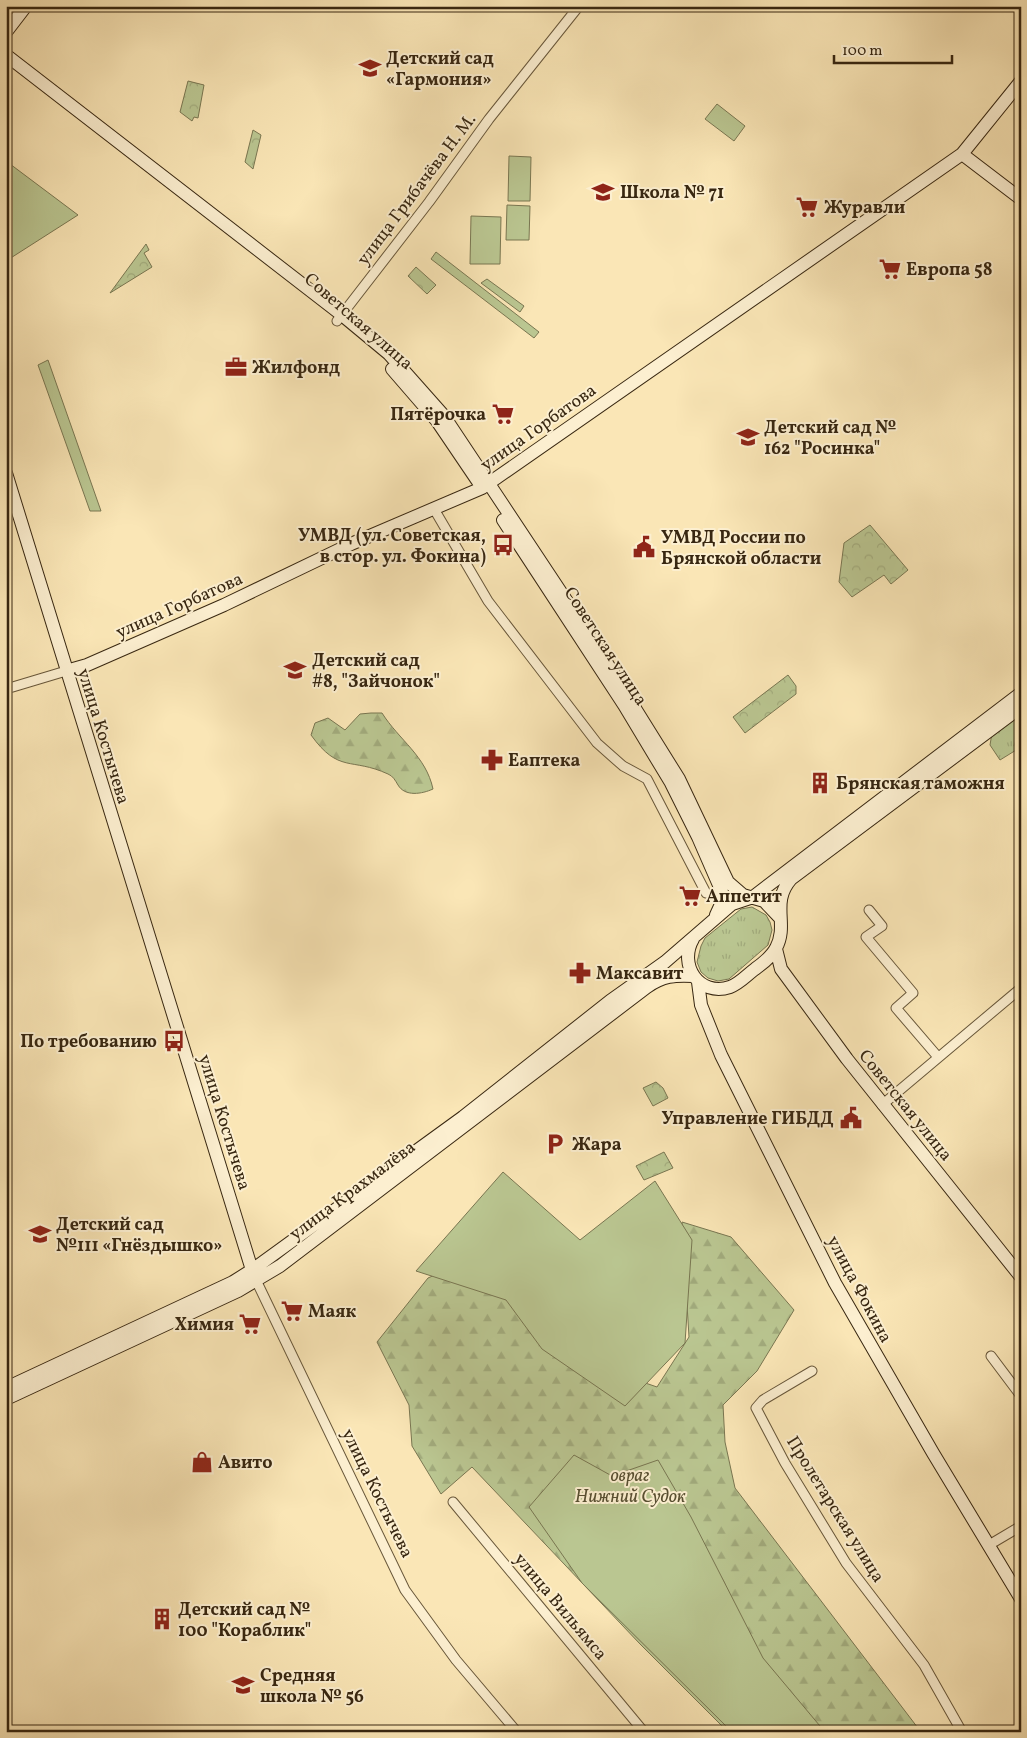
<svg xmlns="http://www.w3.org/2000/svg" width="1027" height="1738" font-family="Vollkorn,serif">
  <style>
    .grass { fill: url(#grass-tufts); stroke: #797651 }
    .forest { fill: url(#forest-firs); stroke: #797651 }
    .park { fill: url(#park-crowns); stroke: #797651 }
    .garden { fill: #bac691; stroke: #797651 }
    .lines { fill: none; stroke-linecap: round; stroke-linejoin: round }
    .street-casing { stroke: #68573a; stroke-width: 11 }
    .secondary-casing { stroke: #382711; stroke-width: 14 }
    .street { stroke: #fcefd0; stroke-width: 9 }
    .secondary { stroke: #fcefd0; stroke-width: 12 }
    .labels { text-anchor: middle; stroke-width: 4; stroke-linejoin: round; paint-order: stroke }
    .poi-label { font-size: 18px; font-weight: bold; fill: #382711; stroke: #fcefd0; text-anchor: start }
    .street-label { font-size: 18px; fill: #382711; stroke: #fcefd0 }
    .park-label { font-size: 18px; font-style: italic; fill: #584f31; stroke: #fcefd0 }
  </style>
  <defs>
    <pattern id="grass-tufts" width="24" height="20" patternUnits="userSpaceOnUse" patternTransform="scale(1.25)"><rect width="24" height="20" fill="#bac691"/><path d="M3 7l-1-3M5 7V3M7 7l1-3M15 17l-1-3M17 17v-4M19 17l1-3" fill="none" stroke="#a1aa7c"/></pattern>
    <pattern id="forest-firs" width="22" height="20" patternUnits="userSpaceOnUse" patternTransform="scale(1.25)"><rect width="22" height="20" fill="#bac691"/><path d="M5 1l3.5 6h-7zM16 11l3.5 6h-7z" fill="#a1aa7c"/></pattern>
    <pattern id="park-crowns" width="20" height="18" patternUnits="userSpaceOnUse" patternTransform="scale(1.25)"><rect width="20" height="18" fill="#bac691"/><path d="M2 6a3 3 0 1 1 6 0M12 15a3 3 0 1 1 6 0" fill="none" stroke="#a1aa7c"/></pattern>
  </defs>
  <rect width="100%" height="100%" fill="#fae6b6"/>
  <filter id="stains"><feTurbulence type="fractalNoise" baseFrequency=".004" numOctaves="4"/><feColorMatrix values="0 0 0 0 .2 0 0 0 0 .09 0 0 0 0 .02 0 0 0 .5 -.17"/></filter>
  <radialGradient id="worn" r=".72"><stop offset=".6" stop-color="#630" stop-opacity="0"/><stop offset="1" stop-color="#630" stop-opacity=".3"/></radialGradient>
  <path class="grass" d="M1021,710V747L1000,760L990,745L992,733Z
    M752,907L766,915L770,922L772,930L768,945L729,979L718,981L708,978L701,972L697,962L701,946L705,938L741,909Z"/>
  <path class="forest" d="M371,713H382C399,740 426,756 433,789C422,794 405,797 398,785C395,780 393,776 388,774C351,757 339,774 311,735L315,723L328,718L345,730L360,714Z
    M682,1222L731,1237L794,1310L757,1371L723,1405L725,1442L735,1488L921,1732H728L640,1644L472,1467L441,1494L412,1446L409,1405L377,1342L428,1278L464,1262L628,1377L657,1387L689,1337Z"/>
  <path class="park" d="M188,81L204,85L198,118L194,117L192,121L180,112Z
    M253,130L261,135L253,169L245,162Z
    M146,244L149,250L144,253L152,267L110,293Z
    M416,267L436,285L427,294L408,276Z
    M870,525L908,570L891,584L884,575L852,597L839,582L844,543Z
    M788,675L796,686V694L745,733L733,717Z
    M656,1082L663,1088L668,1098L653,1106L643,1088Z
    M664,1152L673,1168L644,1180L636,1166Z"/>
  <path class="garden" d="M717,104L745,126L734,141L705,119Z
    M509,156L531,157L530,201H508Z
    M6,161L78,215L6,261Z
    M507,205L530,206L529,240H506Z
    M471,216L501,217L500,264H470Z
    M436,252L539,332L534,338L431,259Z
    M487,279L524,306L520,312L481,283Z
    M48,360L101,511H90L38,365Z
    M503,1172L580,1240L655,1181L692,1240L685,1343L625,1406L542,1349L506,1300L416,1271Z
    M574,1455L612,1476L658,1460L691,1517L763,1658L825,1732H732L582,1583L529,1507Z"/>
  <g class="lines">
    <g class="street-casing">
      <path id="street" d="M337,321L429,202L489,119L579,6
        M434,509L488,601L597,743L623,766L647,779L706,893
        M6,689L66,671
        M869,910L882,926L866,937L913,993L896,1008L938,1057
        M882,1105L1021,988
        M254,1276L405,1590L456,1660L517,1732
        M991,1356L1021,1396
        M812,1371L763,1400L756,1408L785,1463L846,1563L924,1665L962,1732
        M453,1502L644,1732
        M989,1545L1021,1526"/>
    </g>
    <g class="secondary-casing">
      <path id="secondary" d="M6,32L26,6
        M6,55L342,315L389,354L444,416L588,633L679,779L728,882L743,895L764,901L780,918
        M962,154L1021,199
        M392,369L437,421L481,486
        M6,473L252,1270
        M503,520L624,705L671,783L698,837L722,892V902L716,915
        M66,671L87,665L224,605L351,544L482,488L962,154L1021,81
        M693,939C678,965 699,997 730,987C739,984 747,975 755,969C762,964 772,956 776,948C789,924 770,903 791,879L1021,707
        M776,949L781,969L847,1059L1021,1277
        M698,982L701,1005L721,1055L835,1283L933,1453L1021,1599
        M6,1388L233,1282L252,1270L463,1117L610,1001L665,962L732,904L753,897L1021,693
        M6,1399L238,1291L280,1266L647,987C663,976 674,975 693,976"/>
    </g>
    <use href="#street" class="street"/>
    <use href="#secondary" class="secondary"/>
  </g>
  <defs>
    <g id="school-bare" transform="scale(1.725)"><path d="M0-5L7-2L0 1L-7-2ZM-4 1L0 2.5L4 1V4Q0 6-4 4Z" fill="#8f2418" stroke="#fcefd0" stroke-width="2.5" paint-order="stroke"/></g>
    <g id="supermarket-bare" transform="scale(1.725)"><path d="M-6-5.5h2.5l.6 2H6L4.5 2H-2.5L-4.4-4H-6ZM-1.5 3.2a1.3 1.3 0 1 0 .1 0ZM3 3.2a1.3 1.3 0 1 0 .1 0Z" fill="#8f2418" stroke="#fcefd0" stroke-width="2.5" paint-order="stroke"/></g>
    <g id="office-bare" transform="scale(1.725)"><path d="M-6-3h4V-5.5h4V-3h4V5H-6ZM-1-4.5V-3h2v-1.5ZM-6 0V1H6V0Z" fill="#8f2418" stroke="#fcefd0" stroke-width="2.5" paint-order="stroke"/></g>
    <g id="bus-bare" transform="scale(1.725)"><path d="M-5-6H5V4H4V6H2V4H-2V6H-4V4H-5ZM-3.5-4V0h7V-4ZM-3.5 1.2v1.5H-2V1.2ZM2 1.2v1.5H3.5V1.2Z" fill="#8f2418" stroke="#fcefd0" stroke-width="2.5" paint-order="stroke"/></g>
    <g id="civic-bare" transform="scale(1.725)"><path d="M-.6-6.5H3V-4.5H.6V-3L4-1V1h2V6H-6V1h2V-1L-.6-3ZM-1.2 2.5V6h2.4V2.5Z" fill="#8f2418" stroke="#fcefd0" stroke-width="2.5" paint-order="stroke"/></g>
    <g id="pharmacy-bare" transform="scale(1.725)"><path d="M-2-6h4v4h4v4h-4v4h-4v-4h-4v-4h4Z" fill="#8f2418" stroke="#fcefd0" stroke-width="2.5" paint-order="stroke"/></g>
    <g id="building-bare" transform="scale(1.725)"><path d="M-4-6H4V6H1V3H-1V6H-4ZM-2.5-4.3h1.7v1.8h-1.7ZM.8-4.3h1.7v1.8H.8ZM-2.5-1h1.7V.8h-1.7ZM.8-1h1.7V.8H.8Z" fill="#8f2418" stroke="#fcefd0" stroke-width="2.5" paint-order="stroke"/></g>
    <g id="parking-bare" transform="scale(1.725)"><path d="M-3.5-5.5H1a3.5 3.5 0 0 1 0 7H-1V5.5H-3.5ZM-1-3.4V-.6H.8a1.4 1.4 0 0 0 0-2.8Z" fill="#8f2418" stroke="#fcefd0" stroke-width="2.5" paint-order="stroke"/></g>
    <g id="shop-bare" transform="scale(1.725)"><path d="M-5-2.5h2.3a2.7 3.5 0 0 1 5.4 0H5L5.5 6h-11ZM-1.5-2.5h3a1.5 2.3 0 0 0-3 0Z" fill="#8f2418" stroke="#fcefd0" stroke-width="2.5" paint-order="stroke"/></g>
  </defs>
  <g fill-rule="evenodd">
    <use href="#school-bare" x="370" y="68"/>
    <use href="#school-bare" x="603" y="192"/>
    <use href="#supermarket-bare" x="807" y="207"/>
    <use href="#supermarket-bare" x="890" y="269"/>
    <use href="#office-bare" x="236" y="367"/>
    <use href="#supermarket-bare" x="503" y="414"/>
    <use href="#school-bare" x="748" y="437"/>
    <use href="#bus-bare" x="503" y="545"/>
    <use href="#civic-bare" x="644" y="547"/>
    <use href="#school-bare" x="295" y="670"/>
    <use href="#pharmacy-bare" x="492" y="760"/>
    <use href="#building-bare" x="820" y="783"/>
    <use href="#supermarket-bare" x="690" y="896"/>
    <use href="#pharmacy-bare" x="580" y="973"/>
    <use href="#bus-bare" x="174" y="1041"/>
    <use href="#civic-bare" x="851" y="1118"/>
    <use href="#parking-bare" x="555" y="1144"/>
    <use href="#school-bare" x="40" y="1234"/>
    <use href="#supermarket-bare" x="292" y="1311"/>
    <use href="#supermarket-bare" x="250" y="1324"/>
    <use href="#shop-bare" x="202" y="1462"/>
    <use href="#building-bare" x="162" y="1619"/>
    <use href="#school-bare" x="243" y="1685"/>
  </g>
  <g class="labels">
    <g class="poi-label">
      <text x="386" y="64">Детский сад<tspan x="386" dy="21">«Гармония»</tspan></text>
      <text x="620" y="198">Школа № 71</text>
      <text x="824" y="213">Журавли</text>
      <text x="906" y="275">Европа 58</text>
      <text x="252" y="373">Жилфонд</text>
      <text x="486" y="420" text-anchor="end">Пятёрочка</text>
      <text x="764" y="433">Детский сад №<tspan x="764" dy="21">162 "Росинка"</tspan></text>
      <text x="486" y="541" text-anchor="end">УМВД (ул. Советская,<tspan x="486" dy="21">в стор. ул. Фокина)</tspan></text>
      <text x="661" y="543">УМВД России по<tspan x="661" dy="21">Брянской области</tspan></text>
      <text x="312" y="666">Детский сад<tspan x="312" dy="21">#8, "Зайчонок"</tspan></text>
      <text x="508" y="766">Еаптека</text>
      <text x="836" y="789">Брянская таможня</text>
      <text x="706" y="902">Аппетит</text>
      <text x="596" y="979">Максавит</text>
      <text x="157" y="1047" text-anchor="end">По требованию</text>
      <text x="834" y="1124" text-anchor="end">Управление ГИБДД</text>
      <text x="572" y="1150">Жара</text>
      <text x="56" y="1230">Детский сад<tspan x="56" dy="21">№111 «Гнёздышко»</tspan></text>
      <text x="308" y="1317">Маяк</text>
      <text x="234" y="1330" text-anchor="end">Химия</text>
      <text x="218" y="1468">Авито</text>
      <text x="178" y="1615">Детский сад №<tspan x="178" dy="21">100 "Кораблик"</tspan></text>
      <text x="260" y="1681">Средняя<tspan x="260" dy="21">школа № 56</tspan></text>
    </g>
    <g class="street-label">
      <text transform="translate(416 189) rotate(-53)" y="6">улица Грибачёва Н. М.</text>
      <text transform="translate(359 321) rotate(41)" y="6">Советская улица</text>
      <text transform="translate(538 427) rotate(-35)" y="6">улица Горбатова</text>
      <text transform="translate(179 605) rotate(-24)" y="6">улица Горбатова</text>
      <text transform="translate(606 646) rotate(57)" y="6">Советская улица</text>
      <text transform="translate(104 736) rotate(73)" y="6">улица Костычева</text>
      <text transform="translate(906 1105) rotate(51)" y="6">Советская улица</text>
      <text transform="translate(225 1122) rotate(73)" y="6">улица Костычева</text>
      <text transform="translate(352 1190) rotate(-37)" y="6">улица Крахмалёва</text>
      <text transform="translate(860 1289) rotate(62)" y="6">улица Фокина</text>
      <text transform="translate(378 1493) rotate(64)" y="6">улица Костычева</text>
      <text transform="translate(836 1509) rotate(58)" y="6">Пролетарская улица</text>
      <text transform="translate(561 1606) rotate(50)" y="6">улица Вильямса</text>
    </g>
    <g class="park-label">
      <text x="630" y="1481">овраг<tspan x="630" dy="21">Нижний Судок</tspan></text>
    </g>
  </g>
  <rect width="1027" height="1738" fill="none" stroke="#fae6b6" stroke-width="25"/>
  <rect x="8" y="8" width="1012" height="1723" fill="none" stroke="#382711" stroke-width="2.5"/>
  <rect x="12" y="12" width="1002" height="1713" fill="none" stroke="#382711"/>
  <path d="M834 55v8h118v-8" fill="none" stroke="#382711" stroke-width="2.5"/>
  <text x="842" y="55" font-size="15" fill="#382711" stroke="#fcefd0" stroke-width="4" paint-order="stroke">100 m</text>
  <rect width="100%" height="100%" filter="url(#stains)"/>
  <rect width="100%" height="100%" fill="url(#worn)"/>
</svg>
